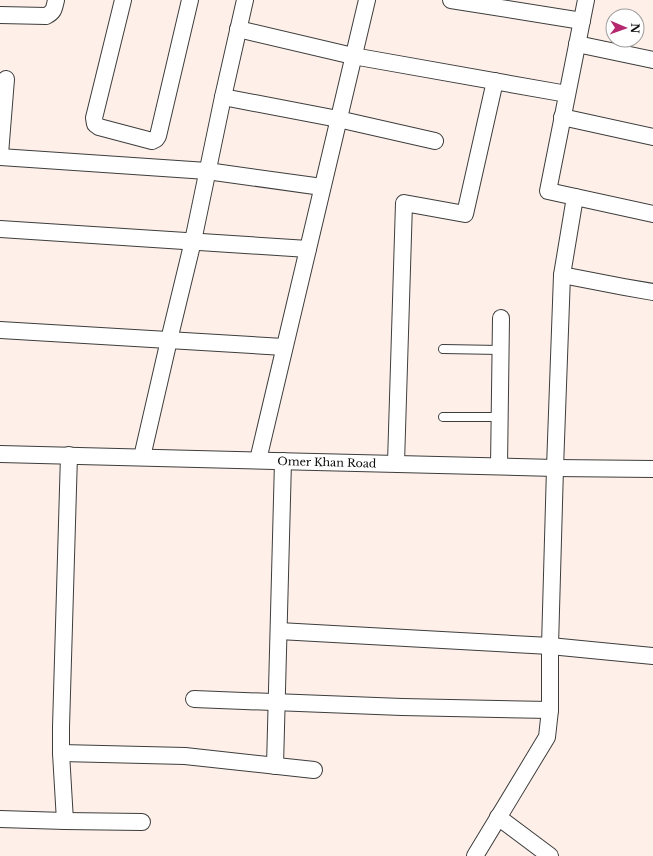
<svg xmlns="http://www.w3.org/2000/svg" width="653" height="856" font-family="'Libre Baskerville',serif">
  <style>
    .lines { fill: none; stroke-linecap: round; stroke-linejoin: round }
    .service-casing { stroke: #3d3d3d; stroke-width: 10 }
    .minor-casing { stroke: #3d3d3d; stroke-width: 18 }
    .service { stroke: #fff; stroke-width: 8 }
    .minor { stroke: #fff; stroke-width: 16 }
    .labels { text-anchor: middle; stroke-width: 4; stroke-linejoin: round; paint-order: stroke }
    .street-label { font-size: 11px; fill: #0a0a0a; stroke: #fff }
  </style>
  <rect width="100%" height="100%" fill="#fef0e8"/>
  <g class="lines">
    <g class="service-casing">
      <path id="service" d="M443,349L500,350
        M443,417H499"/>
    </g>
    <g class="minor-casing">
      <g id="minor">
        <path d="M123,0L94,118L95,124L99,127L152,141L156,139L158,136L190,0"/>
        <path d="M451,0L582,21"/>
        <path d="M586,0L548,191L653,214"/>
        <path d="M0,15L46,16C54,12 54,9 56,0"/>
        <path d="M238,29L353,56L567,94"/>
        <path d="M577,44L653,60"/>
        <path d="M223,97L338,119L435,141"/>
        <path d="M562,117L653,137"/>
        <path d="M0,154L6,79"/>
        <path d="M0,157L207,171L322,187"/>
        <path d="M0,229L308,249"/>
        <path d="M562,275L624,287L653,292"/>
        <path d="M0,330L284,347"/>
        <path id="s1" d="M0,454L555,468L653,469"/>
        <path d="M142,457L169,340L193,241L223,97L245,0"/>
        <path d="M258,460L367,0"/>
        <path d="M396,463L404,203L465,214L495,81"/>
        <path d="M499,466L501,318"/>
        <path d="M279,631L550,646L653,656"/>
        <path d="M194,699L402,707L550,710"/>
        <path d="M61,753L185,756L314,770"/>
        <path d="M275,766L283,461"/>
        <path d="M498,817L550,856"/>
        <path d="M0,819L65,821L142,822"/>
        <path d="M65,821L61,753V727L69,455"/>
        <path d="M475,856L547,737L550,710V646L555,468L562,275L575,197"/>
      </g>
    </g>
    <use href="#service" class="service"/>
    <use href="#minor" class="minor"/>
  </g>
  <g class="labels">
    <g class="street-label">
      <text dy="4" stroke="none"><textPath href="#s1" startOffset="327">Omer Khan Road</textPath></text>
    </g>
  </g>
  <g transform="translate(625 28) rotate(92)"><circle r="19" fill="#ffffff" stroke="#9d9d9d"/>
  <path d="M0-3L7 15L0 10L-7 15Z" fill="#b5276e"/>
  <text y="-6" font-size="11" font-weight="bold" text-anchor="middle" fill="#0a0a0a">N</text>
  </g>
</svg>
